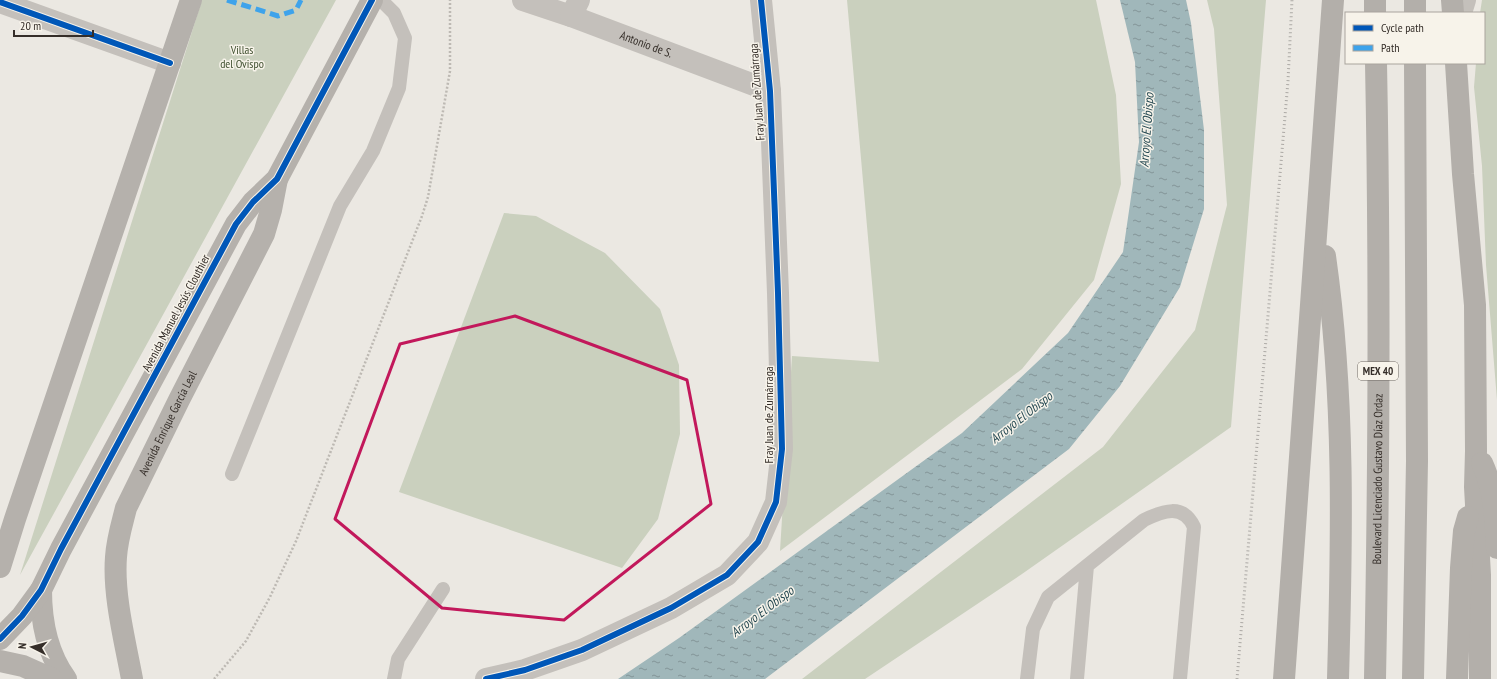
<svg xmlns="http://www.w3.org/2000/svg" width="1497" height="679" font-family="'PT Sans Narrow',sans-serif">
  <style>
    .green { fill: #cad0be }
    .water { fill: url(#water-ripples) }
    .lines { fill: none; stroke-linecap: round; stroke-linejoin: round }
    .path { stroke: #bdb9b3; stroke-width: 2.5; stroke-dasharray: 2 2; stroke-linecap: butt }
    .lane { stroke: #c4c0bb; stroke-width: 14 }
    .street { stroke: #c4c0bb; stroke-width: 22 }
    .secondary { stroke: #b5b1ac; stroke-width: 22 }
    .primary { stroke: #b3afaa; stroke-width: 22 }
    .rail { stroke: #aca9a5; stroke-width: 3; stroke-dasharray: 1 3; stroke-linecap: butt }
    .quiet { stroke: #3ea3eb; stroke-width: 5; stroke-dasharray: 10 5; stroke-linecap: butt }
    .cycleway-casing { stroke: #f7f3ea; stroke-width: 8 }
    .cycleway { stroke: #0057b8; stroke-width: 6 }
    .marked { fill: none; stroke: #c2185b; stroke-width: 3; stroke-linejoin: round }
    .labels { text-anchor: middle; stroke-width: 3; stroke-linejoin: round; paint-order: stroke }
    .shield { fill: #f7f3ea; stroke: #6f6963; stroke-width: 1 }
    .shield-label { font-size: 11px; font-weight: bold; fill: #352e29 }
    .street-label { font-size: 12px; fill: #352e29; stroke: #f7f3ea }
    .park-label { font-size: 12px; fill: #405030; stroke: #f7f3ea }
    .water-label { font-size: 13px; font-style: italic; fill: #244851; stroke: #f7f3ea }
  </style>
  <defs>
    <pattern id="water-ripples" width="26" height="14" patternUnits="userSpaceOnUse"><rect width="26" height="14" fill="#a0b7ba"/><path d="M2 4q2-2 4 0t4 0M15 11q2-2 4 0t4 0" fill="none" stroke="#839597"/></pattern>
  </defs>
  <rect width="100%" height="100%" fill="#ebe8e2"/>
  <path class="green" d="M202,0H336L20,575Z
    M847,0H1096L1116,95L1121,184L1094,280L1022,369L780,551L792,356L879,362Z
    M1207,0H1266L1231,427L1022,574L865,679H802L1103,447L1195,330L1227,205L1214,29Z
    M1482,0H1497V400L1486,265L1482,166L1474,87L1476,63H1484V13H1480Z
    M504,213L536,216L605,253L660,309L679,365L680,434L658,519L622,568L399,492Z"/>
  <path class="water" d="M1120,0H1186L1191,23L1204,130V209L1180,287L1120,386L1069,449L765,679H618L679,638L962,433L1068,333L1123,252L1139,142L1135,62Z"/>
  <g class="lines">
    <path class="path" d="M214,679L246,641L270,597L296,541L422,216L428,197L450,71V0"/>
    <path class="lane" d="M232,474L340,206L373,151L399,88L405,38L394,13L381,0
      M394,679L398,659L443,589
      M1027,679L1033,629L1048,597L1144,520C1163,511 1183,503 1194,527L1180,679
      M1077,679L1087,566"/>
    <g class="street">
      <path id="s1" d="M523,0L571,16L770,91"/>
      <path d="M0,2L170,63"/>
      <path d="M1461,13L1465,0"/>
      <path d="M571,16L579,0"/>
      <path d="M486,679L525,670L582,650L671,608L727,575L758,542L776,502L782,449L778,293L770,91L761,0"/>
    </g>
    <g class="secondary">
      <path d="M0,567L15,519L191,0"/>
      <path d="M41,590C41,622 47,653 66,679"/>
      <path d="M0,639L22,616L41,590L61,549L236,224L253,202L277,179L372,0"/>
      <path d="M0,661L23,666L52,679"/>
      <path id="s2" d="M132,679C125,641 113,595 116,557C117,540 122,524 126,508L179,400L264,234L271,210L277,179"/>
    </g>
    <g class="primary">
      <path d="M1375,0V13"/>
      <path d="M1415,0V13"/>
      <path d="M1452,0L1453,13"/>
      <path d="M1456,63L1463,174L1475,305L1476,451L1475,487L1480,575V679"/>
      <path d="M1325,256C1345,397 1342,537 1338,679"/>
      <path d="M1482,463C1494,489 1496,519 1497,548"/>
      <path d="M1284,679L1333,0"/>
      <path id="s3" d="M1375,679C1379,474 1380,268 1376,63"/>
      <path d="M1413,679L1417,461L1415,63"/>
      <path d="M1457,679L1461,568L1464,531L1468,517"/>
    </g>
    <path class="rail" d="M1237,679L1288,81L1292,0"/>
    <path class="quiet" d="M227,0L278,16L296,10L301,0"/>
    <g class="cycleway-casing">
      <path id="cycleway" d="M0,2L170,63
        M0,639L22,616L41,590L61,549L236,224L253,202L277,179L372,0
        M486,679L525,670L582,650L671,608L727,575L758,542L776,502L782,449L778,293L770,91L761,0"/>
    </g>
    <use href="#cycleway" class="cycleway"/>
  </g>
  <path class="marked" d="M515,316L687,380L711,504L564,620L442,608L335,519L400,344Z"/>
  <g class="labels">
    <rect class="shield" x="1358" y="362" width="40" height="18" rx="3"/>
    <g class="shield-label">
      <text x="1378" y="375">MEX 40</text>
    </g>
    <g class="street-label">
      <text dy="4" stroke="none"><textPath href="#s1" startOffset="131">Antonio de S.</textPath></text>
      <text transform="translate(757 92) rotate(-94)" y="4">Fray Juan de Zumárraga</text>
      <text transform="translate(176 313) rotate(-62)" y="4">Avenida Manuel Jesús Clouthier</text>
      <text transform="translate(769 415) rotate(-90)" y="4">Fray Juan de Zumárraga</text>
      <text dy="4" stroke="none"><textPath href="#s2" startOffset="268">Avenida Enrique García Leal</textPath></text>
      <text dy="4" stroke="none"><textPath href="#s3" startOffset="200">Boulevard Licenciado Gustavo Díaz Ordaz</textPath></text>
    </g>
    <g class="park-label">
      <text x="242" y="54">Villas<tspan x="242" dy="14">del Ovispo</tspan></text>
    </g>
    <g class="water-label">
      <text transform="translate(1146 130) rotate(-86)" y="5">Arroyo El Obispo</text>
      <text transform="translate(1021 417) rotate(-38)" y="5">Arroyo El Obispo</text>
      <text transform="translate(762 611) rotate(-37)" y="5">Arroyo El Obispo</text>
    </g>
  </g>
  <rect x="1345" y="12" width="140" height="52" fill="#f7f3ea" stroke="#a9a49d"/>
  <rect x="1353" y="25" width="20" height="6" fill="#0057b8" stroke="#a9a49d"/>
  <text x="1381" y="32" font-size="12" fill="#352e29">Cycle path</text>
  <rect x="1353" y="45" width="20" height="6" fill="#3ea3eb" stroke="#a9a49d"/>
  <text x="1381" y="52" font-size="12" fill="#352e29">Path</text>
  <g transform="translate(32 647) rotate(276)" stroke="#f7f3ea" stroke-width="3" paint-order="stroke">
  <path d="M0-3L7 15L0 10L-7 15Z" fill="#352e29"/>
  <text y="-6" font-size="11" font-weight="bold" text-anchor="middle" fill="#352e29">N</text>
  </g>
  <path d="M14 30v6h79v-6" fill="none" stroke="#352e29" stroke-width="2"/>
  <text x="20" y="30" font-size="12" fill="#352e29" stroke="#f7f3ea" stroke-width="3" paint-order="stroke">20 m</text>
</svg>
